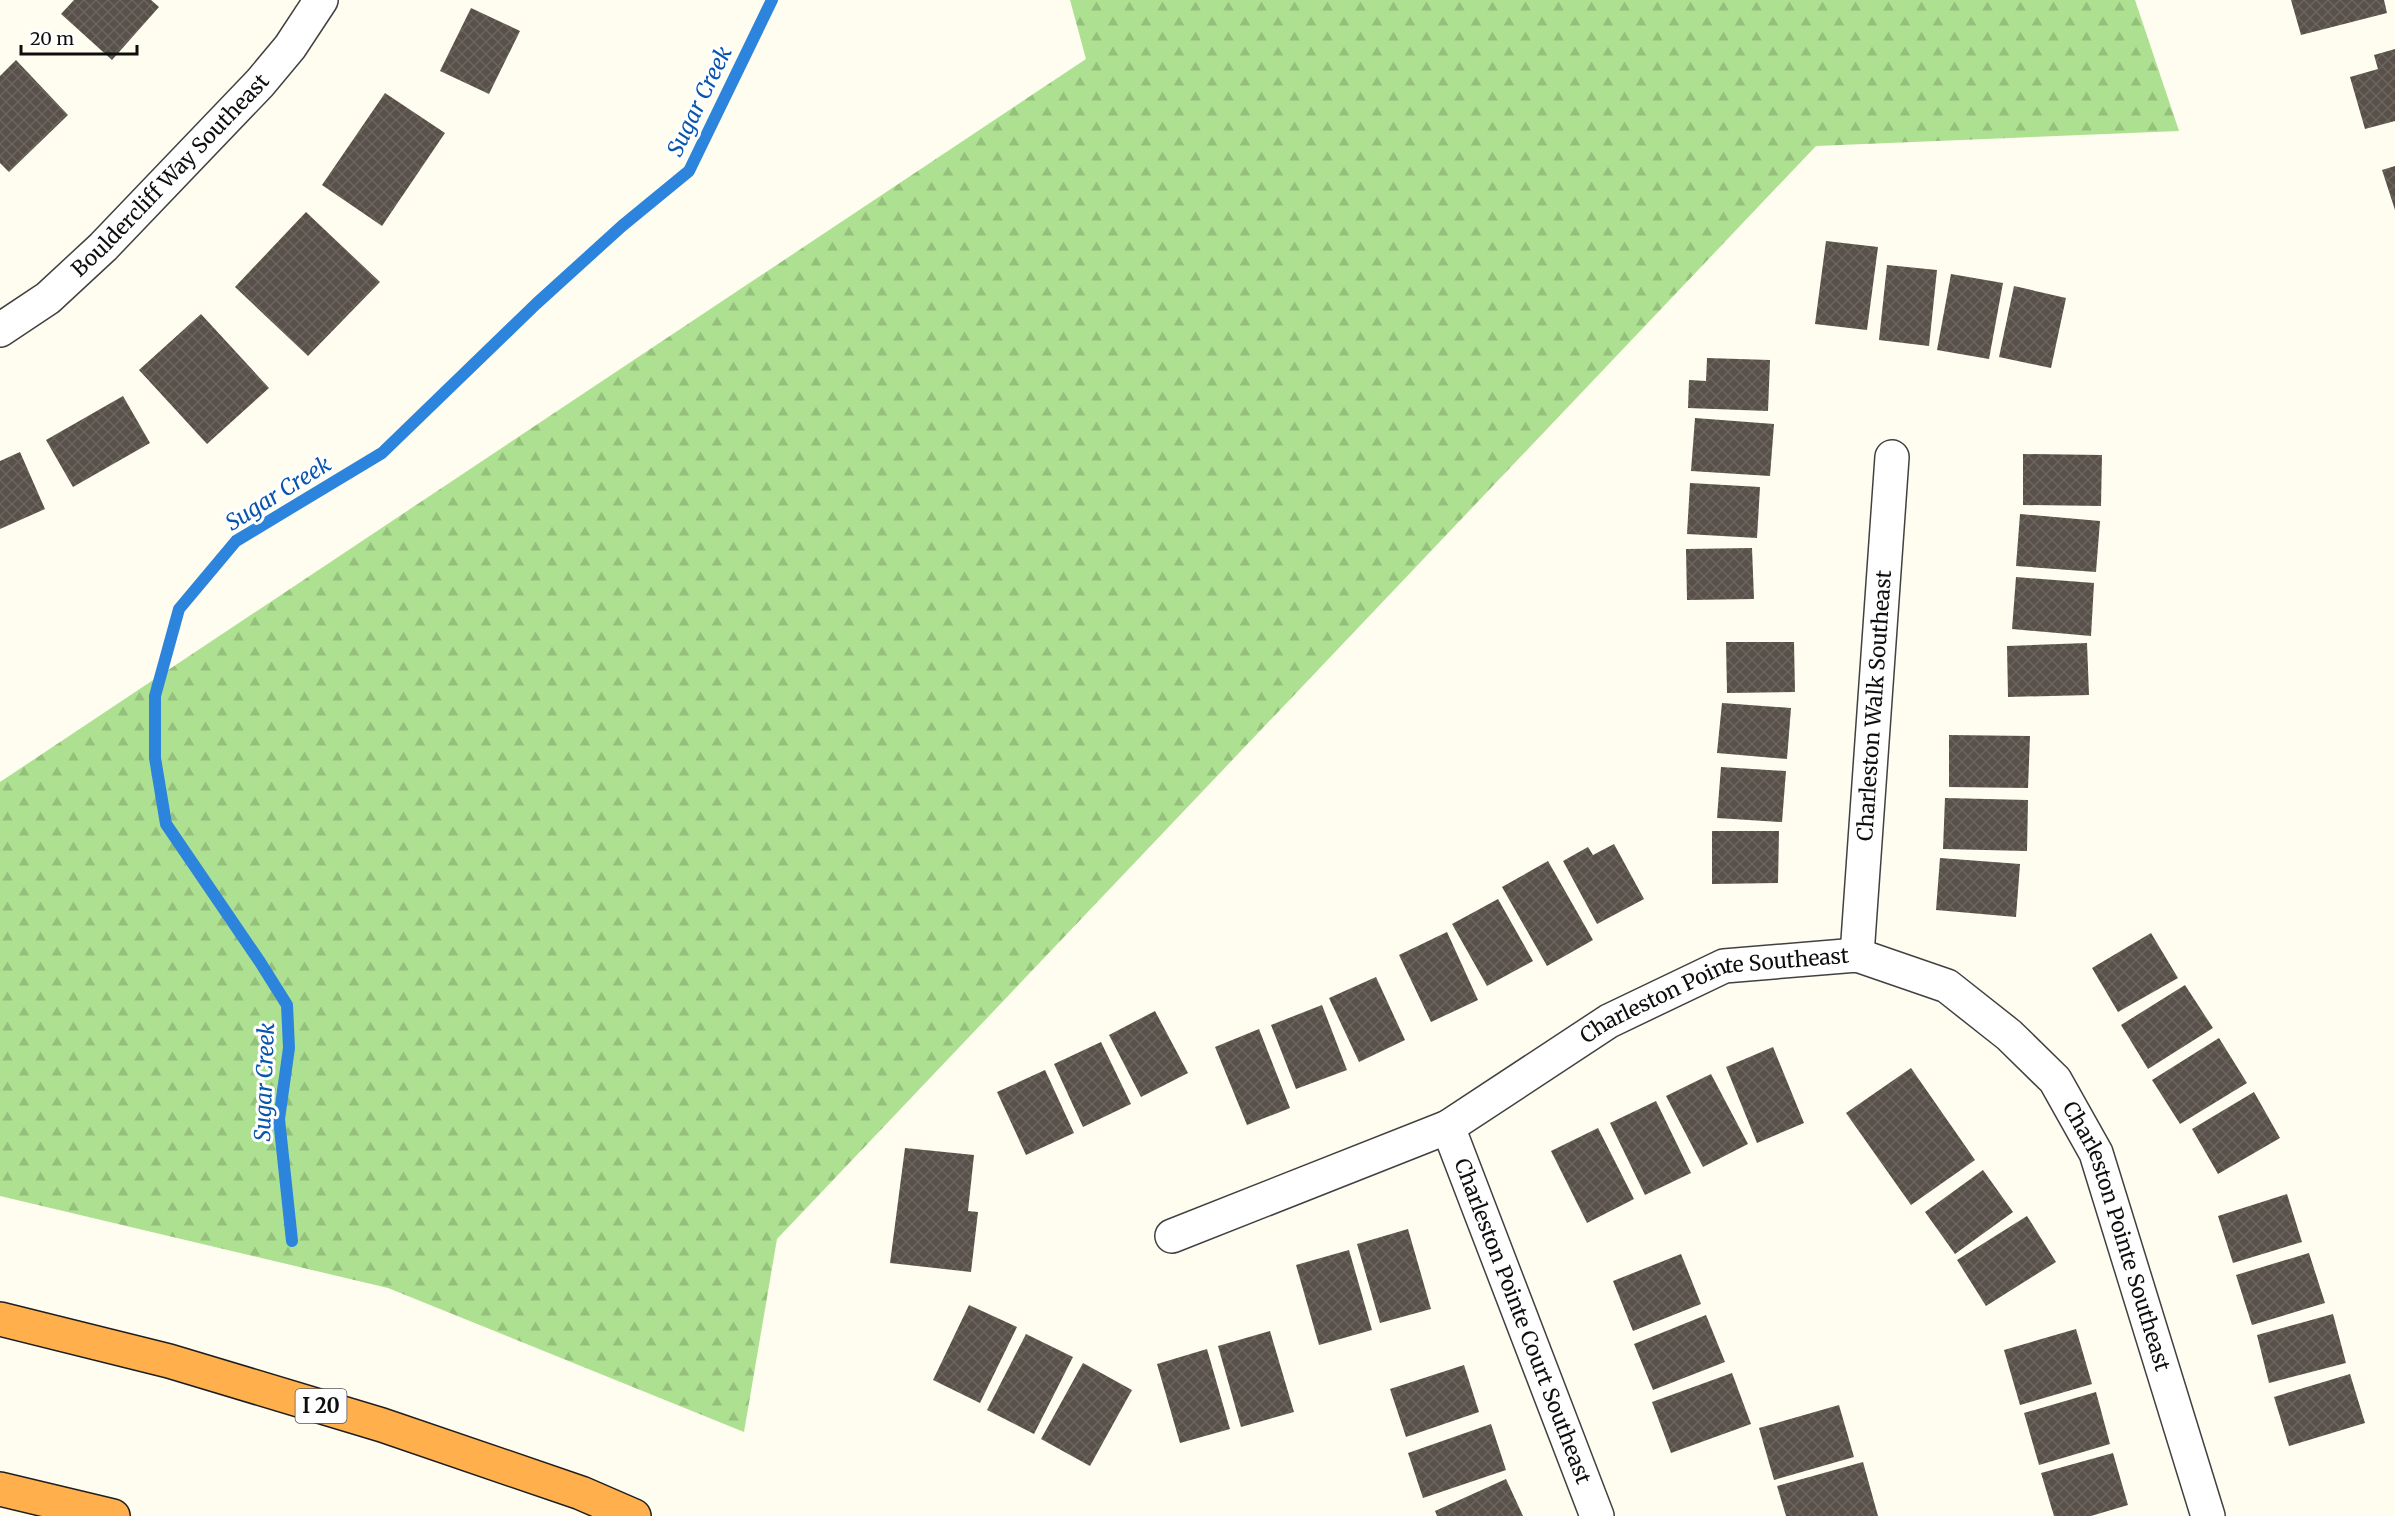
<svg xmlns="http://www.w3.org/2000/svg" width="2395" height="1516" font-family="Merriweather,serif">
  <style>
    .forest { fill: url(#forest-firs) }
    .lines { fill: none; stroke-linecap: round; stroke-linejoin: round }
    .stream { stroke: #2c84dc; stroke-width: 12 }
    .building { fill: url(#building-cross-hatch) }
    .minor-casing { stroke: #414141; stroke-width: 36 }
    .motorway-casing { stroke: #1f1f1f; stroke-width: 36 }
    .minor { stroke: #fff; stroke-width: 33 }
    .motorway { stroke: #ffb04d; stroke-width: 33 }
    .labels { text-anchor: middle; stroke-width: 6; stroke-linejoin: round; paint-order: stroke }
    .shield { fill: #fff; stroke: #565656; stroke-width: 1.5 }
    .shield-label { font-size: 20px; font-weight: bold; fill: #0e0e0e }
    .street-label { font-size: 21px; fill: #0e0e0e; stroke: #fff }
    .water-label { font-size: 22px; font-style: italic; fill: #0955ae; stroke: #fff }
  </style>
  <defs>
    <pattern id="forest-firs" width="22" height="20" patternUnits="userSpaceOnUse" patternTransform="scale(1.5)"><rect width="22" height="20" fill="#ade191"/><path d="M5 1l3.5 6h-7zM16 11l3.5 6h-7z" fill="#94c07c"/></pattern>
    <pattern id="building-cross-hatch" width="8" height="8" patternUnits="userSpaceOnUse" patternTransform="scale(1.5)"><rect width="8" height="8" fill="#585049"/><path d="M0 0l8 8M0 8l8-8" fill="none" stroke="#6b655f"/></pattern>
  </defs>
  <rect width="100%" height="100%" fill="#fffdef"/>
  <path class="forest" d="M1070,0H2135L2179,131L1816,146L777,1239L744,1432L388,1288L0,1196V782L1086,59Z"/>
  <g class="lines">
    <path class="stream" d="M292,1241L279,1119L289,1048L287,1005L260,962L166,824L155,758V696L179,609L236,541L382,453L536,304L622,226L689,171L772,0"/>
  </g>
  <path class="building" d="M74,0H151L159,7L112,60L61,14Z
    M2291,0H2384L2387,13L2301,35Z
    M471,8L520,31L489,94L440,71Z
    M2395,49V121L2365,129L2350,77L2378,69L2374,55Z
    M16,60L68,115L9,172L0,163V76Z
    M385,93L445,133L382,226L322,185Z
    M2395,166V210L2382,170Z
    M306,212L380,282L308,356L235,287Z
    M1826,241L1878,247L1867,330L1815,324Z
    M1887,265L1937,270L1929,346L1879,340Z
    M1951,274L2003,283L1989,359L1937,350Z
    M2014,286L2066,298L2051,368L1999,357Z
    M201,314L269,388L207,444L139,370Z
    M1707,358L1770,360L1768,411L1688,408L1689,380L1706,381Z
    M123,396L150,443L73,487L46,440Z
    M1695,418L1774,424L1770,476L1691,471Z
    M20,452L45,509L0,529V461Z
    M2023,454L2102,455L2101,506L2023,505Z
    M1690,483L1760,487L1757,538L1687,534Z
    M2020,514L2100,521L2096,572L2016,566Z
    M1752,548L1754,599L1687,600L1686,549Z
    M2016,577L2094,583L2091,636L2012,629Z
    M1726,642H1794L1795,692L1727,693Z
    M2087,643L2089,695L2008,697L2007,646Z
    M1722,703L1791,708L1787,759L1717,753Z
    M1949,735L2030,736L2028,788L1949,787Z
    M1721,767L1786,771L1782,822L1717,818Z
    M1945,798L2028,800L2027,851L1943,849Z
    M1712,831H1779L1778,883L1712,884Z
    M1614,844L1644,899L1597,924L1563,861L1588,847L1593,855Z
    M1940,858L2020,864L2016,917L1936,910Z
    M1548,861L1593,940L1547,966L1502,887Z
    M1498,899L1533,961L1487,986L1452,924Z
    M1447,932L1478,1000L1431,1022L1399,955Z
    M2151,933L2178,978L2118,1012L2092,968Z
    M1376,977L1405,1040L1359,1062L1329,998Z
    M2185,985L2213,1028L2148,1069L2121,1025Z
    M1322,1005L1347,1070L1296,1089L1271,1025Z
    M1155,1011L1188,1073L1141,1097L1109,1035Z
    M1259,1029L1290,1108L1247,1125L1215,1047Z
    M2219,1038L2247,1083L2180,1124L2152,1080Z
    M1101,1042L1131,1104L1083,1127L1054,1064Z
    M1773,1047L1804,1123L1757,1143L1726,1067Z
    M1911,1068L1975,1160L1911,1205L1846,1113Z
    M1045,1070L1074,1133L1026,1155L997,1092Z
    M1711,1074L1748,1144L1703,1167L1666,1096Z
    M2254,1092L2280,1138L2218,1174L2192,1129Z
    M1656,1101L1691,1173L1645,1195L1610,1123Z
    M1598,1128L1634,1199L1587,1223L1551,1151Z
    M905,1148L974,1155L968,1211L978,1212L971,1272L890,1263Z
    M1983,1170L2013,1212L1955,1254L1925,1212Z
    M2287,1194L2302,1242L2233,1263L2218,1216Z
    M2027,1216L2056,1262L1986,1306L1957,1260Z
    M1408,1229L1431,1309L1380,1323L1357,1244Z
    M1349,1250L1372,1330L1319,1345L1296,1265Z
    M2309,1253L2325,1303L2252,1325L2236,1275Z
    M1681,1254L1701,1304L1633,1331L1613,1281Z
    M969,1305L1017,1327L980,1403L933,1380Z
    M2333,1314L2346,1363L2269,1383L2257,1335Z
    M1706,1315L1725,1362L1653,1390L1634,1344Z
    M2076,1329L2092,1384L2020,1405L2004,1350Z
    M1270,1331L1294,1412L1241,1427L1218,1346Z
    M1026,1334L1073,1357L1034,1434L987,1410Z
    M1207,1349L1230,1429L1180,1443L1157,1364Z
    M1083,1363L1132,1390L1090,1466L1041,1439Z
    M1464,1365L1479,1412L1406,1437L1390,1389Z
    M1732,1373L1751,1424L1671,1453L1652,1402Z
    M2350,1374L2365,1423L2289,1446L2274,1397Z
    M2096,1392L2110,1444L2039,1465L2024,1413Z
    M1839,1405L1854,1457L1774,1480L1759,1428Z
    M1491,1424L1506,1470L1423,1498L1408,1453Z
    M2113,1453L2128,1505L2091,1516H2054L2041,1473Z
    M1863,1462L1878,1516H1786L1777,1486Z
    M1506,1479L1523,1516H1437L1435,1511Z"/>
  <g class="lines">
    <g class="minor-casing">
      <g id="minor">
        <path id="s1" d="M0,330L48,298L103,247L260,83L290,47L321,0"/>
        <path id="s2" d="M1857,955L1892,457"/>
        <path id="s3" d="M1448,1127L1597,1516"/>
        <path id="s4" d="M1172,1236L1448,1127L1609,1021L1724,966L1857,955L1947,986L2009,1035L2055,1080L2096,1153L2208,1516"/>
      </g>
    </g>
    <g class="motorway-casing">
      <path id="motorway" d="M0,1319L169,1361L382,1425L581,1493L634,1516
        M0,1489L113,1516"/>
    </g>
    <use href="#minor" class="minor"/>
    <use href="#motorway" class="motorway"/>
  </g>
  <g class="labels">
    <rect class="shield" x="295.5" y="1389" width="51" height="34" rx="4.5"/>
    <g class="shield-label">
      <text x="321" y="1413">I 20</text>
    </g>
    <g class="street-label">
      <text dy="7" stroke="none"><textPath href="#s1" startOffset="231">Bouldercliff Way Southeast</textPath></text>
      <text dy="7" stroke="none"><textPath href="#s2" startOffset="250">Charleston Walk Southeast</textPath></text>
      <text dy="7" stroke="none"><textPath href="#s4" startOffset="600">Charleston Pointe Southeast</textPath></text>
      <text dy="7" stroke="none"><textPath href="#s4" startOffset="1158">Charleston Pointe Southeast</textPath></text>
      <text dy="7" stroke="none"><textPath href="#s3" startOffset="208">Charleston Pointe Court Southeast</textPath></text>
    </g>
    <g class="water-label">
      <text transform="translate(699 101) rotate(-64)" y="8">Sugar Creek</text>
      <text transform="translate(278 493) rotate(-32)" y="8">Sugar Creek</text>
      <text transform="translate(264 1082) rotate(-88)" y="8">Sugar Creek</text>
    </g>
  </g>
  <path d="M21 45v9h116v-9" fill="none" stroke="#0e0e0e" stroke-width="3"/>
  <text x="30" y="45" font-size="18" fill="#0e0e0e" stroke="#ffffff" stroke-width="4.5" paint-order="stroke">20 m</text>
</svg>
